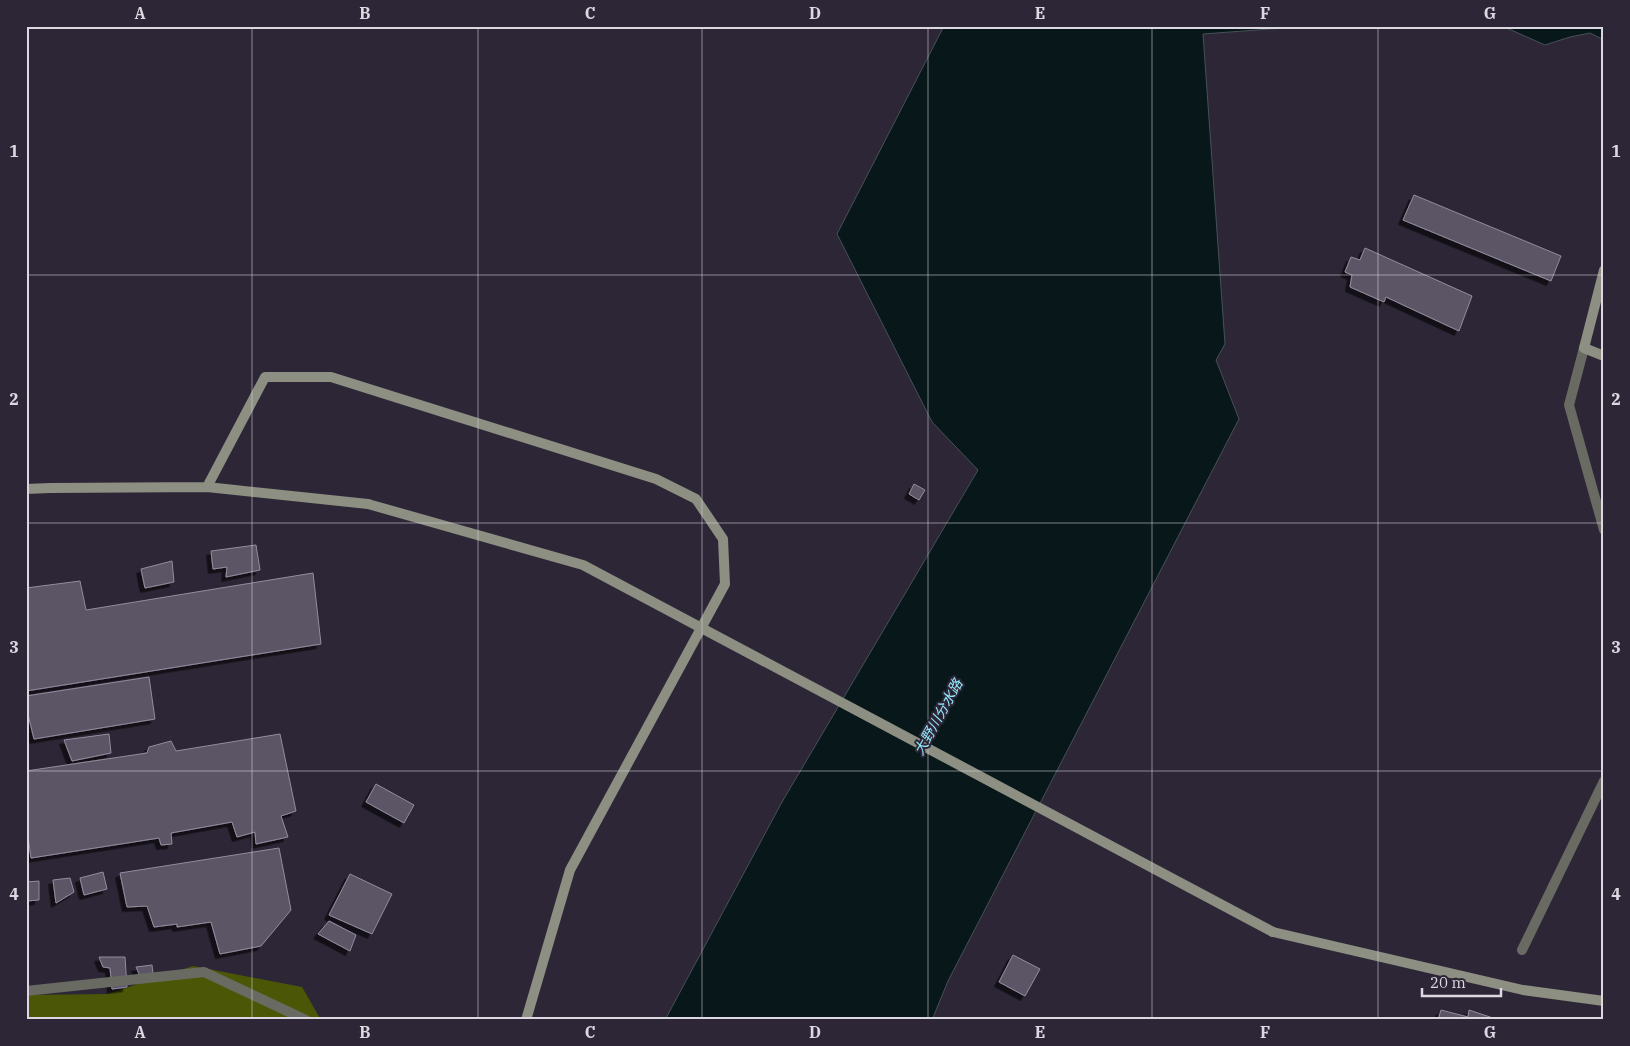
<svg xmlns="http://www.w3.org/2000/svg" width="1630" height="1046" font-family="'IBM Plex Serif','Noto Sans JP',serif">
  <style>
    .green { fill: #4b5706 }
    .water { fill: #07171a; stroke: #475156 }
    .building { fill: #5c5466; stroke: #948c9f; filter: url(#shadow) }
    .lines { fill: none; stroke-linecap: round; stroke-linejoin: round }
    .lane { stroke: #696b62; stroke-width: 10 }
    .street { stroke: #696b62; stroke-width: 10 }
    .secondary { stroke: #8c8f81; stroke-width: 10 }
    .secondary-bridge { stroke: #8c8f81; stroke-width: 10 }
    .grid { fill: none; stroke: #dcd8e2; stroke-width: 1; stroke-opacity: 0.55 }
    .labels { text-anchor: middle; stroke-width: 4; stroke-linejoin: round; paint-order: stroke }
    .water-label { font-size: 14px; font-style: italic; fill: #93ebff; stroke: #2d2636 }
    .neatline { fill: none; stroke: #dcd8e2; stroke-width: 2 }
    .grid-label { font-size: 16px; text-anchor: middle; font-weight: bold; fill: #dcd8e2 }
  </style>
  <defs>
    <filter id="shadow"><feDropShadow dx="-4.5" dy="4.5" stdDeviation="0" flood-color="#0009"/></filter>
  </defs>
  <rect width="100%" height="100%" fill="#2d2636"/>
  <path class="green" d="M193,966L302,987L321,1020H26V995L107,994Z"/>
  <path class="water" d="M944,26H1311L1203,34L1225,344L1216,360L1239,419L948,981L932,1020H665L782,802L978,470L932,422L837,234Z
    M1502,26H1604V40L1590,33L1570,37L1545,45Z"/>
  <path class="building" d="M1414,195L1561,256L1551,281L1403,220Z
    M1365,248L1472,296L1459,331L1386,297L1384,302L1350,287L1352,275L1345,272L1351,257L1360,260Z
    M914,484L925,490L919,500L909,494Z
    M256,545L260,570L226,577L227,567L213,569L211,551Z
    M172,561L174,582L145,588L141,569Z
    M313,573L321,644L26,691V588L80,581L86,610Z
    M149,677L155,719L34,739L26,706V696Z
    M109,734L111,753L72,761L64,740Z
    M280,734L296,811L281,816L288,837L256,844L255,832L237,837L232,822L171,833L172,844L161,845L159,838L31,858L26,822V771L147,753L149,747L171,741L176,751Z
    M376,784L414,805L404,823L366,802Z
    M279,848L291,910L261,946L220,954L211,922L177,927V924L154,927L147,906L127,907L120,873Z
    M103,872L107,889L84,895L80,878Z
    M350,874L392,894L372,934L329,915Z
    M70,878L74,892L56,903L53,880Z
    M39,881V900L26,901V882Z
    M329,921L356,935L350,951L318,934Z
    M1013,955L1040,969L1025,996L999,982Z
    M99,957H125L127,987L112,989L110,968L103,967Z
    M152,965L153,973L140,976L136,967Z
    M1441,1010L1468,1017L1469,1010L1499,1020H1438Z"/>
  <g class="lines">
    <path class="lane" d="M26,991L204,972L306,1020"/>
    <path class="street" d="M1584,348L1569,405L1604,530
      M1522,950L1604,781"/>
    <path class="secondary" d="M1604,270L1584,348L1604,356
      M207,487L265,377H331L656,479L696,499L723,539L725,584L570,870L526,1020
      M26,489L50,488L207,487L368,504
      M1273,932L1523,990L1604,1001"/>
    <path class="secondary-bridge" d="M368,504L583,565L1273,932"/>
  </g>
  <path class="grid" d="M252,26V1020M478,26V1020M702,26V1020M928,26V1020M1152,26V1020M1378,26V1020M26,275H1604M26,523H1604M26,771H1604"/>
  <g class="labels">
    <g class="water-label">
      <text transform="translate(938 717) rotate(-61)" y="5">大野川分水路</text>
    </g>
  </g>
  <rect width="1630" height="1046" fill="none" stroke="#2d2636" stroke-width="55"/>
  <path d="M1422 988v8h79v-8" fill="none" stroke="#dcd8e2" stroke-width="2.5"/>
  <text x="1430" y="988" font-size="15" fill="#dcd8e2" stroke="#2d2636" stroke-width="4" paint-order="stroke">20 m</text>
  <rect x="28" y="28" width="1574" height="990" class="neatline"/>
  <g class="grid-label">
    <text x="140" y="19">A</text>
    <text x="365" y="19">B</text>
    <text x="590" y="19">C</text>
    <text x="815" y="19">D</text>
    <text x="1040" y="19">E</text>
    <text x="1265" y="19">F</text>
    <text x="1490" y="19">G</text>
    <text x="14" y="157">1</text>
    <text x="1616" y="157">1</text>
    <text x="14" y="405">2</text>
    <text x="1616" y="405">2</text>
    <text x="14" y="653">3</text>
    <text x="1616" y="653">3</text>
    <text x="14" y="900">4</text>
    <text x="1616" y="900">4</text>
    <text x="140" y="1038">A</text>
    <text x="365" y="1038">B</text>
    <text x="590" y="1038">C</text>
    <text x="815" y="1038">D</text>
    <text x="1040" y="1038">E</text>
    <text x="1265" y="1038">F</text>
    <text x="1490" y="1038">G</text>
  </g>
</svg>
